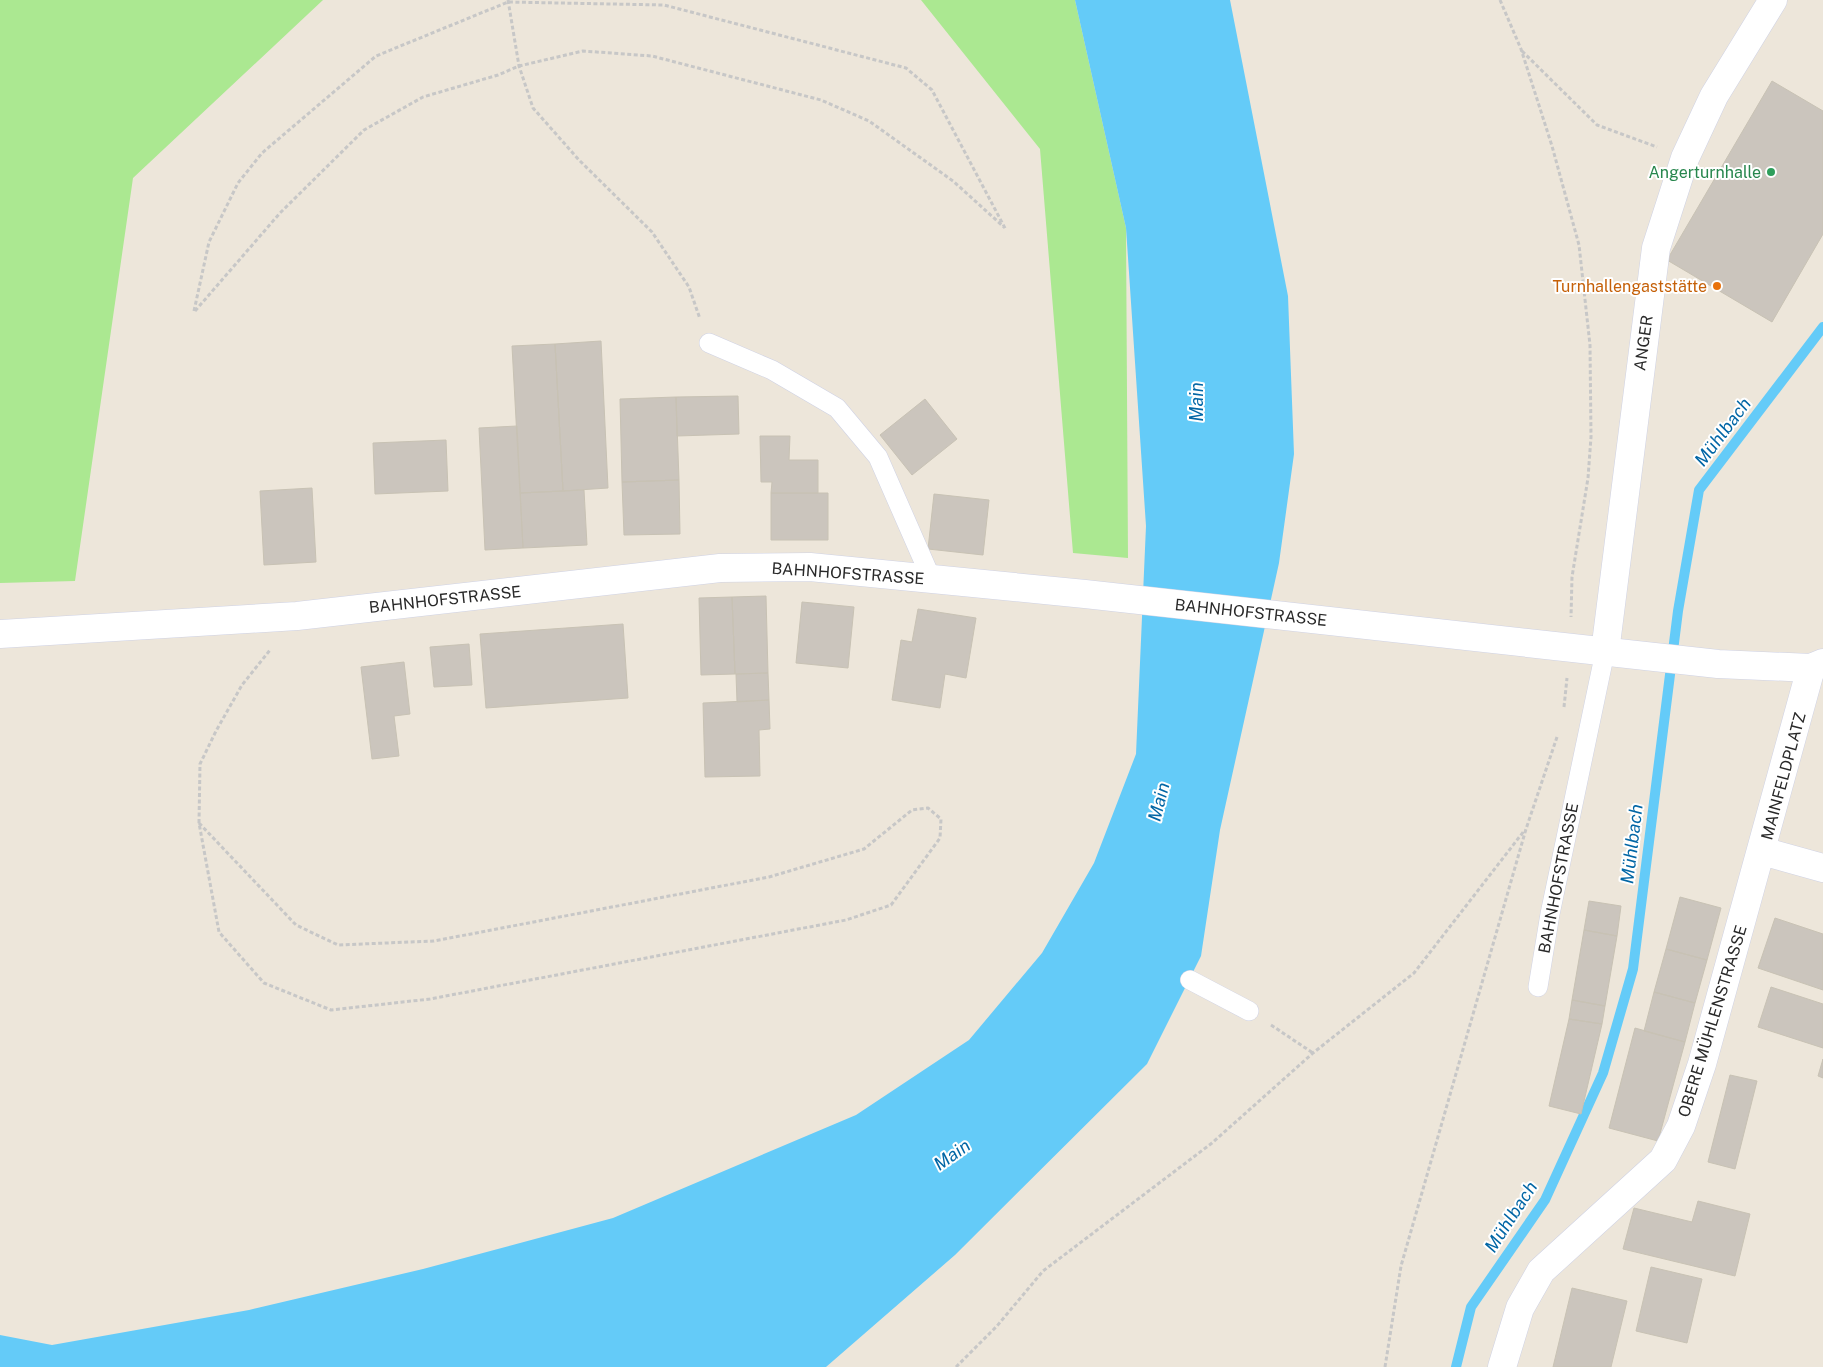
<svg xmlns="http://www.w3.org/2000/svg" width="1823" height="1367" font-family="'Public Sans',sans-serif">
  <style>
    .green { fill: #abe891 }
    .water { fill: #64cbf8 }
    .lines { fill: none; stroke-linecap: round; stroke-linejoin: round }
    .stream { stroke: #64cbf8; stroke-width: 10 }
    .building { fill: #cbc5bd; stroke: #c8c2b4 }
    .lane-casing { stroke: #cfd2e4; stroke-width: 20 }
    .street-casing { stroke: #cfd2e4; stroke-width: 29 }
    .secondary-casing { stroke: #cfd2e4; stroke-width: 29 }
    .path { stroke: #c7c7c7; stroke-width: 3; stroke-dasharray: 4 2.5; stroke-linecap: butt }
    .lane { stroke: #fff; stroke-width: 19 }
    .street { stroke: #fff; stroke-width: 28 }
    .secondary { stroke: #fff; stroke-width: 28 }
    .leisure-dot { fill: #2e9e5b; stroke: #fff; stroke-width: 2 }
    .food-dot { fill: #e8710a; stroke: #fff; stroke-width: 2 }
    .labels { text-anchor: middle; stroke-width: 4; stroke-linejoin: round; paint-order: stroke }
    .leisure-label { font-size: 16px; fill: #27864d; stroke: #fff; text-anchor: end }
    .food-label { font-size: 16px; fill: #c56008; stroke: #fff; text-anchor: end }
    .street-label { font-size: 16px; fill: #292929; stroke: #fff }
    .water-label { font-size: 18px; font-style: italic; fill: #0266a5; stroke: #fff }
  </style>
  <rect width="100%" height="100%" fill="#ede6da"/>
  <path class="green" d="M0,0H323L133,178L75,581L0,583Z
    M921,0H1075L1126,228L1128,558L1073,553L1040,149Z"/>
  <path class="water" d="M1075,0H1230L1288,296L1294,454L1279,563L1220,830L1201,956L1147,1064L955,1255L826,1367H0V1335L52,1345L249,1310L423,1269L613,1218L856,1115L969,1040L1042,953L1094,863L1136,754L1146,526L1126,228Z"/>
  <g class="lines">
    <path class="stream" d="M1456,1367L1471,1307L1545,1200L1603,1073L1633,969L1678,611L1699,490L1823,327"/>
  </g>
  <path class="building" d="M1772,81L1823,111V234L1772,322L1667,260Z
    M601,341L608,488L563,491L555,344Z
    M555,344L563,491L520,493L512,346Z
    M738,396L739,434L677,436L676,397Z
    M676,397L679,480L622,482L620,399Z
    M925,399L957,439L912,475L880,435Z
    M517,426L523,548L485,550L479,428Z
    M760,436H790L789,460H818V493H771L772,482H761Z
    M446,440L448,491L375,494L373,443Z
    M679,480L680,534L624,535L622,482Z
    M312,488L316,562L264,565L260,491Z
    M584,490L587,545L523,548L520,493Z
    M771,493H828V540H771Z
    M934,494L989,500L983,555L928,549Z
    M766,596L768,673L735,674L732,597Z
    M732,597L735,674L701,675L699,598Z
    M802,602L854,607L848,668L796,663Z
    M918,609L976,618L966,678L945,674L940,708L892,700L901,640L912,642Z
    M623,624L628,698L486,708L480,634Z
    M469,644L472,685L434,687L430,647Z
    M404,662L410,714L394,716L399,756L372,759L361,667Z
    M768,673L769,700L737,702L736,674Z
    M769,700L770,729L759,730L760,776L705,777L703,703Z
    M1680,897L1721,908L1707,960L1666,949Z
    M1589,901L1621,906L1617,936L1584,930Z
    M1775,918L1823,934V990L1758,968Z
    M1584,930L1617,936L1605,1006L1572,1000Z
    M1666,949L1707,960L1695,1003L1654,992Z
    M1771,987L1823,1004V1048L1758,1027Z
    M1654,992L1695,1003L1685,1042L1644,1031Z
    M1572,1000L1605,1006L1602,1024L1569,1019Z
    M1569,1019L1602,1024L1581,1114L1549,1106Z
    M1635,1028L1685,1042L1658,1141L1609,1128Z
    M1823,1059V1078L1818,1076Z
    M1730,1075L1757,1081L1735,1169L1708,1162Z
    M1698,1201L1750,1214L1735,1276L1623,1249L1634,1208L1692,1222Z
    M1651,1267L1702,1279L1687,1343L1636,1331Z
    M1572,1288L1627,1301L1611,1367H1553Z"/>
  <g class="lines">
    <g class="lane-casing">
      <path id="lane" d="M709,343L772,370L837,408L878,457L931,578
        M1190,980L1249,1011
        M1538,987L1550,914L1605,652"/>
    </g>
    <g class="street-casing">
      <path id="street" d="M1605,652L1656,248L1685,158L1714,96L1773,0
        M1762,851L1823,868
        M1502,1367L1520,1308L1541,1271L1663,1160L1681,1126L1702,1064L1811,668"/>
    </g>
    <g class="secondary-casing">
      <path id="secondary" d="M0,634L297,616L720,568L810,567L1085,594L1718,664L1811,668L1823,663"/>
    </g>
    <path class="path" d="M508,0L519,66L533,108L579,160L652,232L689,287L700,319
      M1500,0L1521,49L1552,146L1579,245L1590,345L1591,437L1588,478L1572,577L1571,617
      M1522,51L1597,125L1657,147
      M1584,293L1620,287
      M194,311L209,242L238,183L262,153L376,56L508,2L664,5L906,68L932,90L1006,230
      M195,311L280,213L364,130L423,97L498,75L519,66L583,51L652,56L821,100L869,121L953,181L1005,228
      M1564,707L1567,678
      M199,823L296,925L338,945L434,941L769,877L864,849L912,810L928,808L941,819L940,838L891,905L846,920L430,999L331,1010L264,983L219,932L199,823L200,764L216,731L242,685L270,650
      M1271,1025L1313,1053
      M956,1367L997,1326L1043,1271L1212,1143L1313,1053L1414,973L1524,831
      M1385,1367L1401,1266L1526,829L1557,737"/>
    <use href="#lane" class="lane"/>
    <use href="#street" class="street"/>
    <use href="#secondary" class="secondary"/>
  </g>
  <circle class="leisure-dot" cx="1771" cy="172" r="5"/>
  <circle class="food-dot" cx="1717" cy="286" r="5"/>
  <g class="labels">
    <g class="leisure-label">
      <text x="1761" y="178">Angerturnhalle</text>
    </g>
    <g class="food-label">
      <text x="1707" y="292">Turnhallengaststätte</text>
    </g>
    <g class="street-label">
      <text transform="translate(1643 343) rotate(-82)" y="6">ANGER</text>
      <text transform="translate(848 573) rotate(4)" y="6">BAHNHOFSTRASSE</text>
      <text transform="translate(445 599) rotate(-6)" y="6">BAHNHOFSTRASSE</text>
      <text transform="translate(1251 612) rotate(6)" y="6">BAHNHOFSTRASSE</text>
      <text transform="translate(1783 776) rotate(-75)" y="6">MAINFELDPLATZ</text>
      <text transform="translate(1558 878) rotate(-79)" y="6">BAHNHOFSTRASSE</text>
      <text transform="translate(1712 1021) rotate(-73)" y="6">OBERE MÜHLENSTRASSE</text>
    </g>
    <g class="water-label">
      <text transform="translate(1197 402) rotate(-90)" y="6">Main</text>
      <text transform="translate(1723 432) rotate(-53)" y="6">Mühlbach</text>
      <text transform="translate(1159 802) rotate(-76)" y="6">Main</text>
      <text transform="translate(1632 844) rotate(-83)" y="6">Mühlbach</text>
      <text transform="translate(952 1155) rotate(-35)" y="6">Main</text>
      <text transform="translate(1511 1217) rotate(-57)" y="6">Mühlbach</text>
    </g>
  </g>
</svg>
